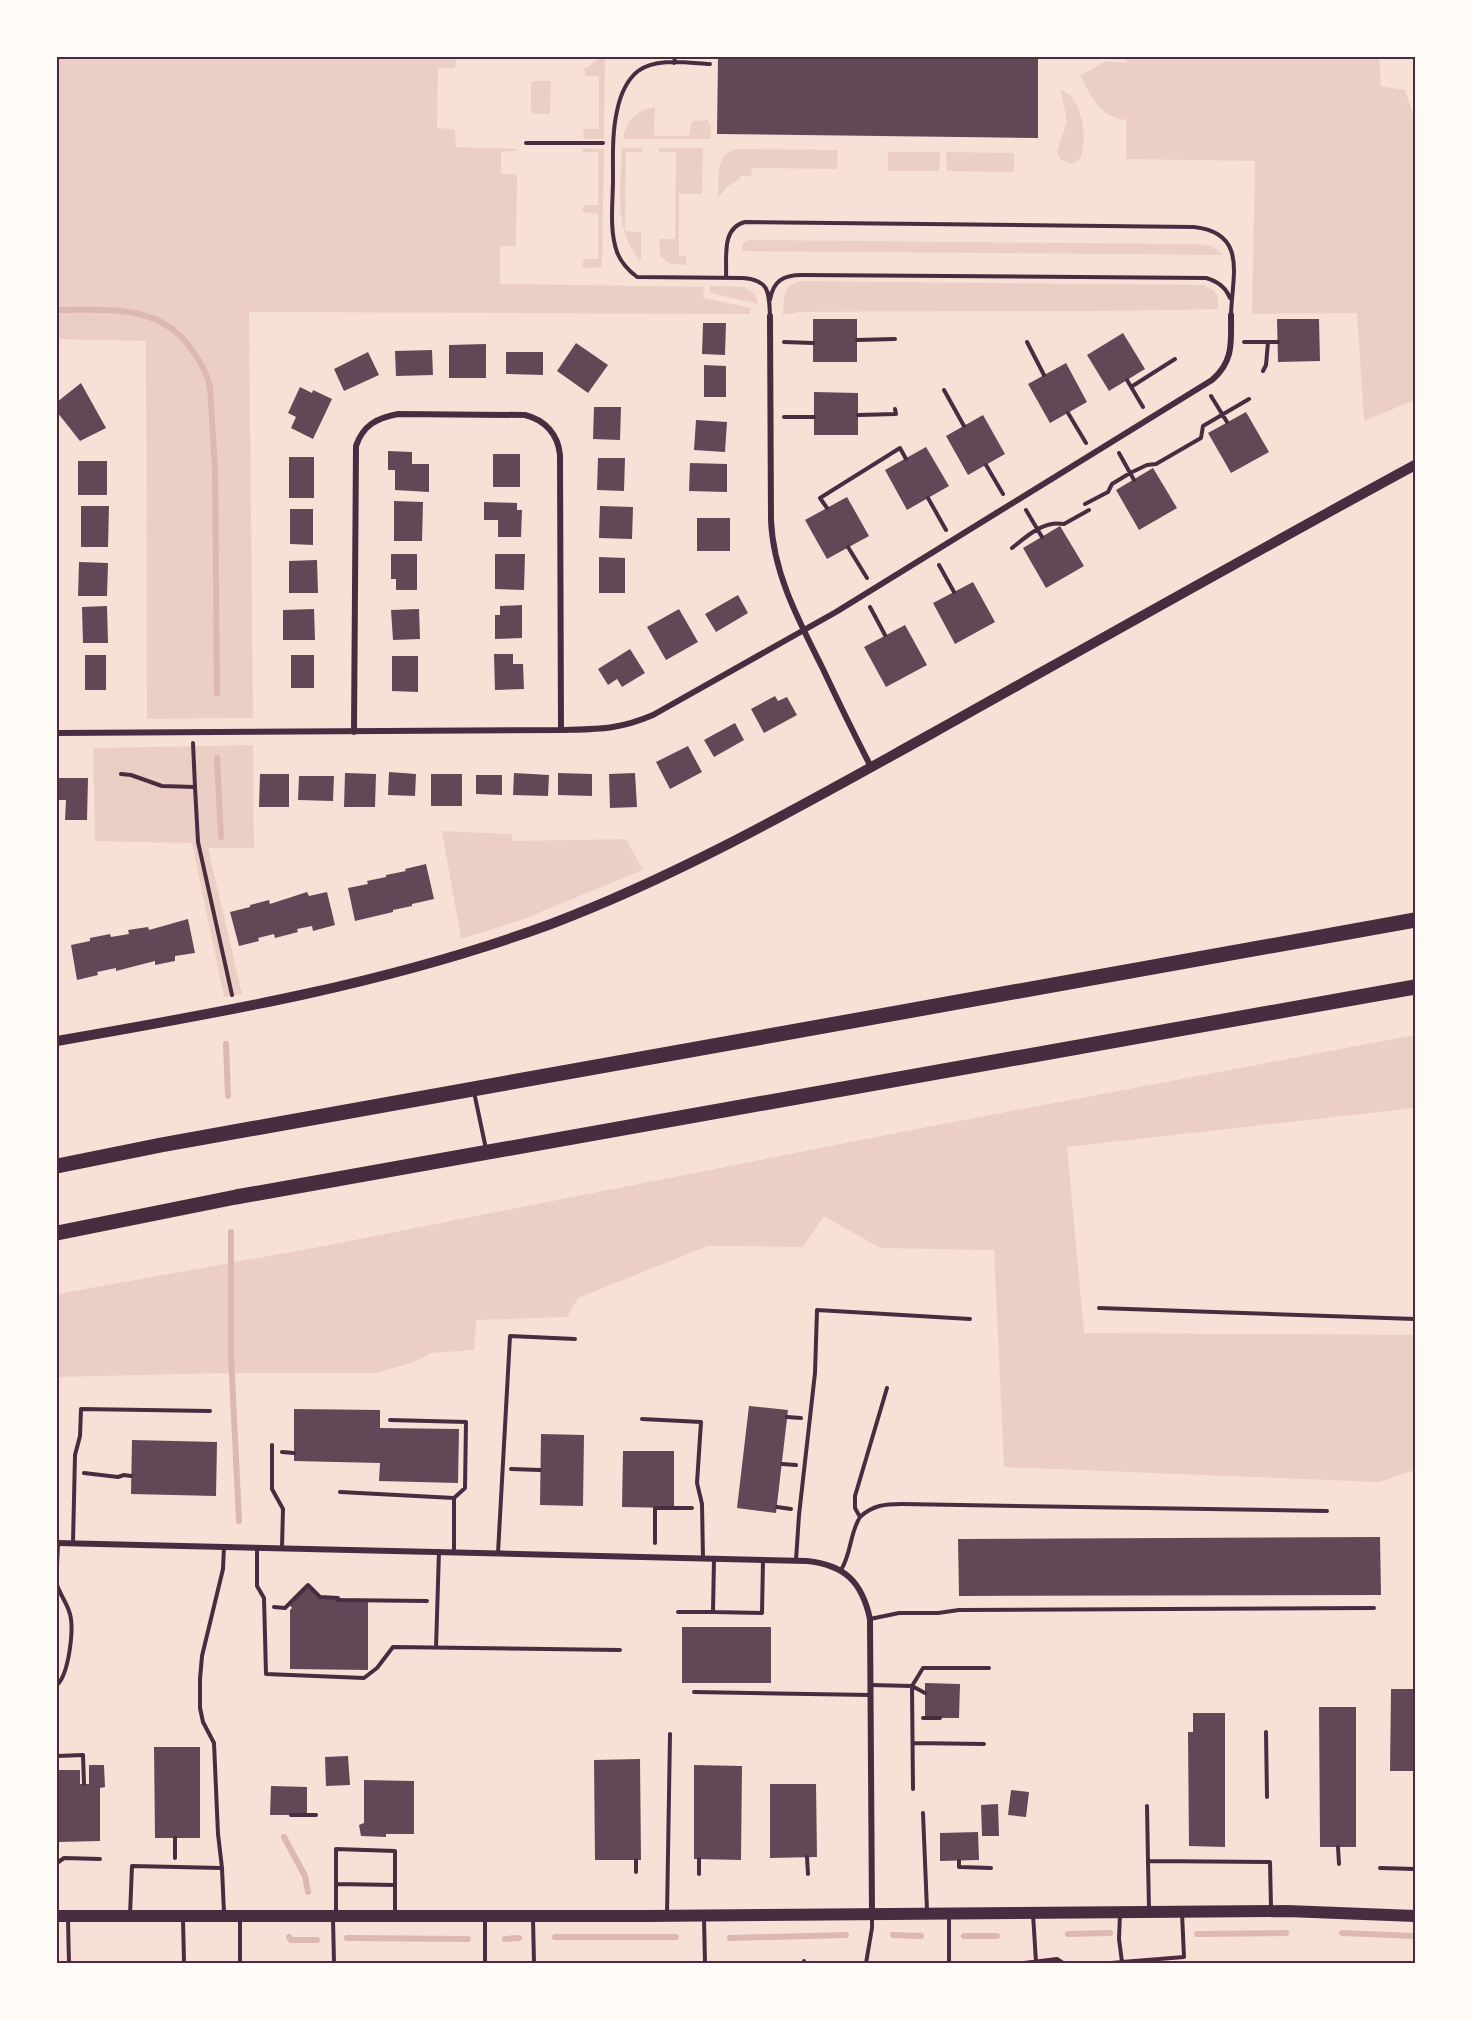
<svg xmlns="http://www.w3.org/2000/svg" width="1472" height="2020" font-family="Lato,sans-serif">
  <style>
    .green { fill: #ebcfc5 }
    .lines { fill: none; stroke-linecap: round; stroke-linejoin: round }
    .stream { stroke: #dcb8b0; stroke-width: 6 }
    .building { fill: #644757 }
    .path { stroke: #4a2c40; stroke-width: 4 }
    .service { stroke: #4a2c40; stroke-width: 4 }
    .minor { stroke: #4a2c40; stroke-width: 6 }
    .tertiary { stroke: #4a2c40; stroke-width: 10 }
    .secondary { stroke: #4a2c40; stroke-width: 12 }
    .motorway { stroke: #4a2c40; stroke-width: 15 }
    .neatline { fill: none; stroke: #4a2c40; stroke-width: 2 }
  </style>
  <rect width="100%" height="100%" fill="#f7e1d7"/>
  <path class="green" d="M57,57H456V65L454,68H438L437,128L453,129L455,131L456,147L517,149L515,151L501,152V174H515L517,176L516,244L515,246H500V284L704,287L703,298L751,308L750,314L249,312L253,718L147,719L146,341L57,339Z
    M601,57H605L604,139H585L583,137L584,129H599V76H586L584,69Z
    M1126,57H1379L1381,86L1405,90L1415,121V400L1364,421L1357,313L1252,314L1255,161L1126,159V120C1099,117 1093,98 1080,76L1106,61L1126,63Z
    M533,81H551L550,114H535L531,111V83Z
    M1061,90C1083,97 1088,140 1080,159L1072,164L1061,160L1057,152L1067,121Z
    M655,107L654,136H689L692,121L707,120L711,125L710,139H623C626,121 636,110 655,107Z
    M583,148L604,149L602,267L585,268L582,266L584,259H598V214L582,212L584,205H598V152H583Z
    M622,148H642V152H626L625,231L641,232V259L639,260C613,228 621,187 622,148Z
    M659,148H700L703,150L702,194H679V256H686V265L671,264L660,256L659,239H675L676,152H659Z
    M737,149L838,150L837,169L752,168L751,176H740V179L728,186L718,198C719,179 714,154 737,149Z
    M888,152H940L939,171H888Z
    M946,152L1014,153V172L947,171Z
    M748,240L1197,244L1212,246L1223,255L742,251L743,243Z
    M802,281L1203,285L1214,290L1218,298V309C1079,313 939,310 800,312L783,315C784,299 782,284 802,281Z
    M710,286L744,287L755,294L758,304L710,293Z
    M253,745L254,848H208L242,994L224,997L192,843L95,841L93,748Z
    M442,831L511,834L513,841L626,839L643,870L521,920L461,939Z
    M1415,1035V1108L1067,1147L1084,1333L1415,1335V1470L1379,1482L1004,1467L994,1250L880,1248L824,1216L803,1247L708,1246L578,1298L567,1317L476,1320L474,1350L432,1353L411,1363L376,1373H229L57,1377V1294L319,1247L932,1126Z"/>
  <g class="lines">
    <path class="stream" d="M57,310C107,310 160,303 192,350C201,362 207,373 210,387L215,469L217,693
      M217,758L221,837
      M226,1044L228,1096
      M231,1232V1355L239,1521
      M284,1837L305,1876L308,1892
      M1342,1933L1415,1936
      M1068,1934L1110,1933
      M1197,1934L1286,1933
      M893,1935L921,1936
      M964,1936H997
      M289,1937L291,1940H317
      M555,1937H676
      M347,1938L468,1939
      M730,1938L846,1935
      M505,1939L519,1938"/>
  </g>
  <path class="building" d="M718,57H1038V138L717,134Z
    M813,319H857V362H813Z
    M1277,319H1319L1320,361L1278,362Z
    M703,323H726L725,355L702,354Z
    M1123,333L1145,369L1109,391L1087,355Z
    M576,343L608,365L588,393L557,371Z
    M486,344V378H449V345Z
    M432,350L433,375L396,376L395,351Z
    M368,352L379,375L344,391L334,369Z
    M506,352H543V375L506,374Z
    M1066,363L1087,402L1050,423L1028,384Z
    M704,365L726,366V397H704Z
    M81,383L106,428L80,441L57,412V402Z
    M300,387L312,393L313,390L332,399L313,439L291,428L296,417L288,413Z
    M814,392L858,393V435H814Z
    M594,407H621L620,440L593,439Z
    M1246,412L1269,452L1231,473L1208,433Z
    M983,415L1005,454L968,475L946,436Z
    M696,420L727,422L725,452L694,450Z
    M926,447L949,486L907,510L885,470Z
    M388,451L412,452V464H429V492L395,490V470H388Z
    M493,454H520V487H493Z
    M289,457H314V498H289Z
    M598,458H625L624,491L597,490Z
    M78,461H107V495H78Z
    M690,463L727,464V492L689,491Z
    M1153,468L1177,508L1139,530L1116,490Z
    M847,497L869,536L827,559L805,520Z
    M394,501L423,502L422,541H394Z
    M484,502L517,503V510H522L521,537H498V520H484Z
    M81,506H109L108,547H81Z
    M600,506L633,507L632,539L599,538Z
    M290,509H313V545L290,544Z
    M697,518H730V551H697Z
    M1060,526L1084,566L1046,588L1023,548Z
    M391,554H417V590H396V579H391Z
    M495,554H525L524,590L495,589Z
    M599,557L625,558V593H599Z
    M317,560L318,593H289V561Z
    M79,562L108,563L107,596H78Z
    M973,582L995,622L955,644L933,603Z
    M738,595L748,613L716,632L705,614Z
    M522,605V638L495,639V615H500V606Z
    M107,606L108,643H83L82,607Z
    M314,609L315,640H283V610Z
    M419,609L420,639L393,640L391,610Z
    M679,609L698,642L666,660L647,627Z
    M905,625L927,665L886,687L864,647Z
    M630,649L645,673L622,687L617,679L608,685L598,669Z
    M494,654H513V664H523L524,689L495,690Z
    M85,655H106V690H85Z
    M291,655H314V688H291Z
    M392,656H418V692L392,691Z
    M775,696L778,701L787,697L797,715L764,733L751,709Z
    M735,723L744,740L714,757L704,740Z
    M688,746L702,772L670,789L656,762Z
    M389,772L416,774L415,796L388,795Z
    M345,773L376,774L375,807H344Z
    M514,773L549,775L548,796L513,795Z
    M558,773L592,774V796L558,795Z
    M635,773L637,807L610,808L609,774Z
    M260,774H289V807H259Z
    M431,774H462V806H431Z
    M476,775H502V795L476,794Z
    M299,776H334L333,801L298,800Z
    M57,778H88L87,820H65L66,800H57Z
    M426,864L434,899L412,904V906L393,910V912L355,921L348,888L368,884L367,881L386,877V875L406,871L405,869Z
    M307,892L309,896L327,892L335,925L313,931L312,926L297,929L298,932L275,938L274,934L258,938L259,941L239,946L230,912L250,907V905L269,900L270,904Z
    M188,919L195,953L175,956V961L155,965V961L116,971V968L97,972L98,975L77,980L71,945L90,941V938L110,934L111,937L129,934L128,930L148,927L149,930Z
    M749,1406L788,1410L776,1513L737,1508Z
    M294,1409L380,1410V1428L459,1429L458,1483L379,1481L380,1463L294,1461Z
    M541,1434L584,1435L583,1506L540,1505Z
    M132,1440L217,1442L216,1496L131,1494Z
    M623,1451H674V1508L622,1507Z
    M1380,1537L1381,1595L959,1596L958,1539Z
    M308,1585L320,1597L368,1600V1670L290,1669V1610L292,1608L289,1604Z
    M682,1627H771V1683H682Z
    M925,1683L960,1684L959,1718H925Z
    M1391,1689H1415V1771H1390Z
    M1319,1707H1356V1847H1320Z
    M1193,1713H1225V1847L1189,1846L1188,1732H1193Z
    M154,1747H200V1838H155Z
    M348,1756L350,1785L326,1786L325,1757Z
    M640,1759L641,1860H595L594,1760Z
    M89,1765H104L105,1787L100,1788V1841L57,1842V1770H80V1784H89Z
    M694,1765L742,1766L741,1860L694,1859Z
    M364,1780L414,1781V1834H386V1837L361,1836L359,1825L364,1823Z
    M770,1784H816L817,1857L770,1858Z
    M271,1786L307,1787V1815H270Z
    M1011,1790L1029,1792L1026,1817L1008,1815Z
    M998,1804L999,1836H982L981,1805Z
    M978,1832L979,1860L940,1861V1833Z"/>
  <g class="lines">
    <path class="path" d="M526,143H603
      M857,340L895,339
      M784,342L813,343
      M1027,342L1044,375
      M1244,342H1278
      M1263,371L1266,365L1268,342
      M1127,380L1143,407
      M1131,387L1175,359
      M944,390L964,426
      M1211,396L1227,422
      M1068,413L1086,443
      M858,415L896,414L895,409
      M784,417H814
      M1119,453L1134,480
      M986,465L1003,494
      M928,498L946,530
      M1085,504L1108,492L1112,484L1130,473L1147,465L1156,464L1201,438L1203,426L1249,399
      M827,508L820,498L900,448L906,459
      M1026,510L1042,537
      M848,547L867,578
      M1012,548C1027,536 1044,520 1064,524L1089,510
      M939,565L954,592
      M870,607L885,635
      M193,743L195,787
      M121,774L131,775L162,786L195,787L198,842L232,995
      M787,1417L801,1418
      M282,1452L294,1453
      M782,1464L796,1465
      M511,1469L540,1470
      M84,1473L118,1477L124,1475L131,1476
      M777,1507L791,1509
      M655,1543V1508H692
      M274,1607L285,1608L308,1585L320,1597L338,1598V1600L427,1601
      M923,1718H940
      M291,1815H316
      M1338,1847L1339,1864
      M807,1857L808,1874
      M175,1858V1838
      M699,1859V1874
      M959,1861V1867L991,1868
      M636,1872V1860"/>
    <path class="service" d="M674,63L675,57
      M710,64C689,63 656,57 638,71C627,80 620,96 617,111C612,133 613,157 613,179C613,203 609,230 617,252C621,263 628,270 637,277L743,278C770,280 769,293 770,316
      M726,278C727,258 721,228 745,222L1194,227C1248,233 1232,276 1231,315
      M770,300C773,281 783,275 802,275L1206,278C1217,281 1226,288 1230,298
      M474,1092L486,1149
      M1099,1308L1415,1319
      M642,1419L701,1422L697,1483L702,1504L703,1558
      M390,1420L466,1422L465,1488L454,1498
      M272,1445V1489L283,1509L282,1547
      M340,1492L454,1498V1552
      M860,1517C873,1505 885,1504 902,1504L1327,1511
      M73,1543L75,1455L80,1436L81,1409L210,1411
      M257,1548V1586L264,1598L266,1674L364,1678L377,1668L393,1647L620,1650
      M498,1553L510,1336L575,1339
      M714,1559L713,1612L762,1613L763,1560
      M796,1560L799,1515L815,1373L817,1310L970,1319
      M57,1566L58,1543
      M841,1570C852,1552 849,1535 860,1517L855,1508V1496L887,1388
      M57,1585C60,1594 66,1602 69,1611C75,1626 69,1674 57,1685
      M678,1612H713
      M870,1619L899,1613H938L959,1610L1374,1608
      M436,1648L439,1551
      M871,1685L912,1686L913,1789
      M694,1692L870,1695
      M925,1693L912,1686L923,1668H989
      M1266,1732L1267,1797
      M913,1743L984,1744
      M57,1756L83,1755L84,1784
      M1147,1806L1148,1861
      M923,1813L927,1910
      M57,1863L64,1858L100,1859
      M222,1868L218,1834L214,1743L203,1722L200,1708V1679L202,1656L223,1569L224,1546
      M1380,1868L1415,1869
      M336,1884V1849L395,1851V1915
      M1149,1909L1148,1861L1270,1862L1271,1907
      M336,1914V1884L395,1885
      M1033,1914L1036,1962
      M1120,1914L1119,1939L1122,1962L1184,1957L1182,1913
      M130,1915L132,1866L222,1868L224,1913
      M667,1915L670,1734
      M949,1915V1963
      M183,1919L184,1963
      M333,1919L334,1963
      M485,1919V1963
      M533,1919L534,1963
      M704,1919L705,1963
      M68,1920L69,1963
      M804,1961V1963
      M240,1963V1919
      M866,1963L872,1928V1915
      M1024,1963L1057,1959L1063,1963
      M1111,1963L1122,1962"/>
    <path class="minor" d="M770,316L771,520C773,573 799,621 822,667C838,701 854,734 871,767
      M354,732L356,446C363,425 377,418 398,414L525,415C545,420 558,434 560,455L561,730
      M57,733L561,730C598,729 618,730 653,715L836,612L1212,380C1234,361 1231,342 1231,315
      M57,1543L807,1561C845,1565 862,1582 870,1619L872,1914"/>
    <path class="tertiary" d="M57,1041C224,1012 391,983 551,924C683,874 808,802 931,734C1092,644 1253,553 1415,465"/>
    <path class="secondary" d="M57,1916H646L1287,1911L1415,1916"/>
    <path class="motorway" d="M57,1166L161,1145L1415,920
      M57,1233L236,1197L1415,987"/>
  </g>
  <rect width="1472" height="2020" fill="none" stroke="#fffaf5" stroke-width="117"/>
  <rect x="58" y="58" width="1356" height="1904" class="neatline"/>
</svg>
